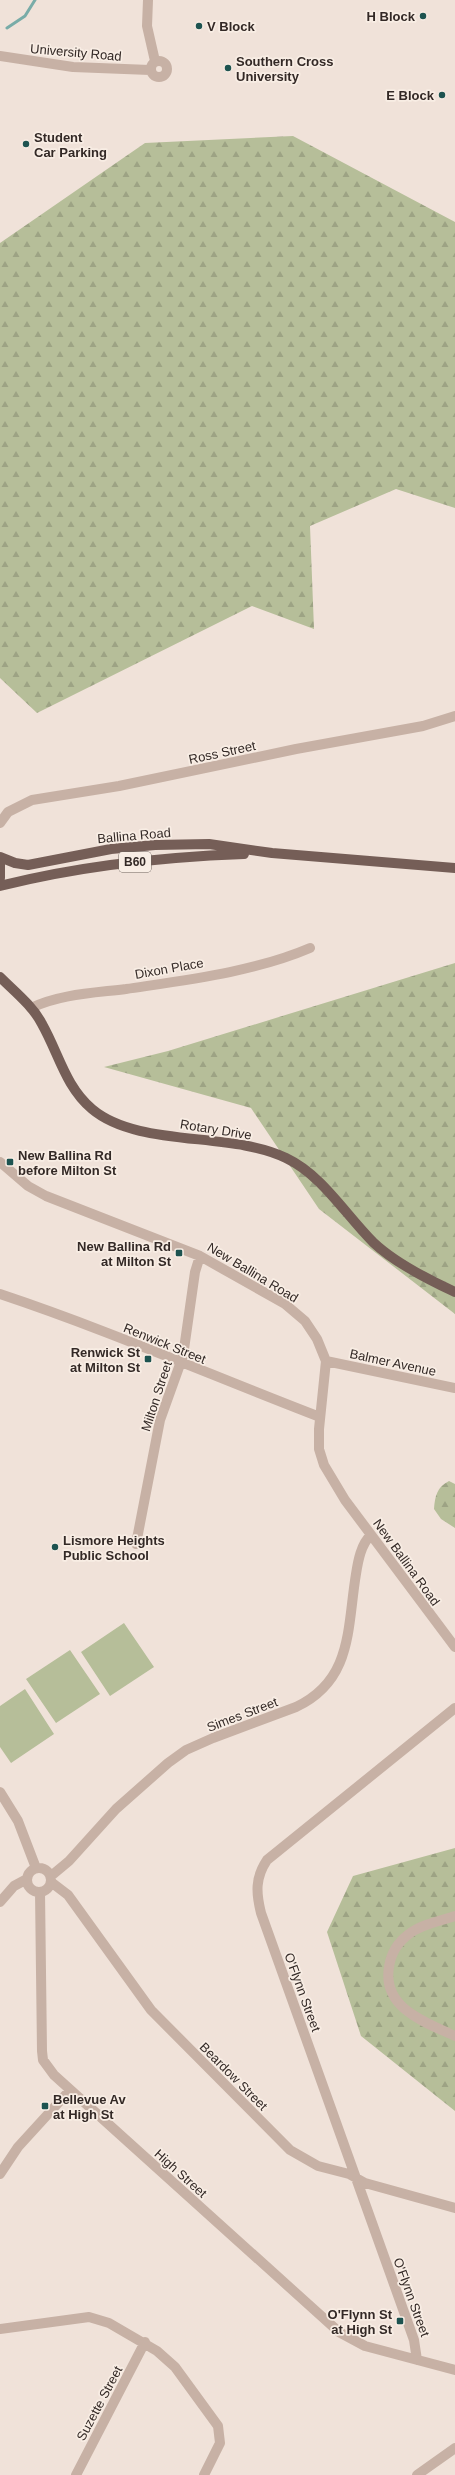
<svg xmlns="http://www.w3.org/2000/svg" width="455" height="2475" font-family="Helvetica,sans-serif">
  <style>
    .forest { fill: url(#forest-firs) }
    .pitch { fill: #b6be99 }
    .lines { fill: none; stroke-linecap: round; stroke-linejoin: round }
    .stream { stroke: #79aca8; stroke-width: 3 }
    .minor { stroke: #c7b1a5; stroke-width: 10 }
    .major { stroke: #755e57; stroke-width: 10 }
    .poi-dot { fill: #1d5350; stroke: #f8ede4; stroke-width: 1.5 }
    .labels { text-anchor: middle; stroke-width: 3.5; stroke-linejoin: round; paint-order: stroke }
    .shield { fill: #f8ede4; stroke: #6e645f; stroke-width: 1 }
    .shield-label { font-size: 12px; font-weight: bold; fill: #332926 }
    .poi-label { font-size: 13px; font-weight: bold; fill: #332926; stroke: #f8ede4; text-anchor: start }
    .street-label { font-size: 13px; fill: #332926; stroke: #f8ede4 }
  </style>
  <defs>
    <pattern id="forest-firs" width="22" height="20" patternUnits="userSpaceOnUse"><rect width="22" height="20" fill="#b6be99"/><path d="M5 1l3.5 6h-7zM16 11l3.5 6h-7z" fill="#9da384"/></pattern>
  </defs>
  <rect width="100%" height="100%" fill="#f0e2d9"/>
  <path class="forest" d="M293,136L455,222V508L396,489L310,526L314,629L252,606L37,713L0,678V243L145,143Z
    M455,963V1314L319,1209L251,1108L104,1067L168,1051Z
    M449,1481L455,1484V1528L441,1519L434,1509C435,1496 437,1487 449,1481Z
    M455,1848V2111L361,2036L327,1932L353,1876Z"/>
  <path class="pitch" d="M124,1623L154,1667L110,1696L81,1652Z
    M70,1650L100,1694L56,1723L26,1679Z
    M25,1689L54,1734L11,1763L0,1747V1706Z"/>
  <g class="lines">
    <path class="stream" d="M7,28L25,16L35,0"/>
    <path class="minor" d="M148,0L147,26L155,61
      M0,56L73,67L150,70
      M151 69a8 8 0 1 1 16 0a8 8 0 1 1-16 0Z
      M0,823L8,812L32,800L119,786L296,749L423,726L455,716
      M31,1008C60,994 94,993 126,989C186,980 254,972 310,948
      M0,1162L28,1186L46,1196L200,1256L285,1304L305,1321L317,1339L326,1361L319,1429V1449L324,1465L345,1500L455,1647
      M0,1294C108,1330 213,1376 320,1417
      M326,1361L455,1388
      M136,1544L160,1420L183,1356L195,1272L200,1256
      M0,1792L18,1821L36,1868
      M27 1880a12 12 0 1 1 24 0a12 12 0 1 1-24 0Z
      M51,1876L69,1861L116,1809L168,1763L186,1750L213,1738L296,1707C353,1680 347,1628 356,1574C358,1561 361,1544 371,1535
      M51,1882L68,1895L151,2010L290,2150L318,2166L349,2174L365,2183L455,2208
      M40,1892L42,2051L43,2060L54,2075L339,2332L365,2346L455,2370
      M0,1902L14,1886L27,1879
      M455,1916C441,1921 421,1924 409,1934C398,1942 391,1953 389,1967C382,2008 425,2022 455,2036
      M0,2174L18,2147L70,2090
      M0,2329L89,2317L109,2323L157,2351L175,2367L218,2426L220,2443L204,2475
      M417,2360L414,2340L261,1913C256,1893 255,1878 267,1860L455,1708
      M76,2475L145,2342
      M417,2475L455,2448"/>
    <path class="major" d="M0,857L15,863L28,865L111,849L155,845L209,844L272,853L455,868
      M0,860V878
      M0,886C79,866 163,857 244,854
      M0,977C14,991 33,1006 42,1024C59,1054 65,1086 92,1109C138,1148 231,1131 286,1158C322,1175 345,1214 373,1242C393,1261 429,1280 455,1292"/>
  </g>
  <g class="poi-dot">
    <circle cx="423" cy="16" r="4"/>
    <circle cx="199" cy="26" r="4"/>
    <circle cx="228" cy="68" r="4"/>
    <circle cx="442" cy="95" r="4"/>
    <circle cx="26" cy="144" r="4"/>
    <rect x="6" y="1158" width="8" height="8" rx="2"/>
    <rect x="175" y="1249" width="8" height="8" rx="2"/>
    <rect x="144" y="1355" width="8" height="8" rx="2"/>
    <circle cx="55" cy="1547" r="4"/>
    <rect x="41" y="2102" width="8" height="8" rx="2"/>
    <rect x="396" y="2317" width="8" height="8" rx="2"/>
  </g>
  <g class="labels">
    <rect class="shield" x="119" y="852" width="32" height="20" rx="3"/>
    <g class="shield-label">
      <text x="135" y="866">B60</text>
    </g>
    <g class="poi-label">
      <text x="415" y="21" text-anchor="end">H Block</text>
      <text x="207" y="31">V Block</text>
      <text x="236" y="66">Southern Cross<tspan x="236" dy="15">University</tspan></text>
      <text x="434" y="100" text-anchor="end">E Block</text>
      <text x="34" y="142">Student<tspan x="34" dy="15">Car Parking</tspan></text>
      <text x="18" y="1160">New Ballina Rd<tspan x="18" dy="15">before Milton St</tspan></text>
      <text x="171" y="1251" text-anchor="end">New Ballina Rd<tspan x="171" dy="15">at Milton St</tspan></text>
      <text x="140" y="1357" text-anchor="end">Renwick St<tspan x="140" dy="15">at Milton St</tspan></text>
      <text x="63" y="1545">Lismore Heights<tspan x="63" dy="15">Public School</tspan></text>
      <text x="53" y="2104">Bellevue Av<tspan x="53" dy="15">at High St</tspan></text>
      <text x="392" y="2319" text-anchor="end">O'Flynn St<tspan x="392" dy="15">at High St</tspan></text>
    </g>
    <g class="street-label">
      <text transform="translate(76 52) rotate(5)" y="5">University Road</text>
      <text transform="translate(222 752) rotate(-12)" y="5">Ross Street</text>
      <text transform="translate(134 835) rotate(-5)" y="5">Ballina Road</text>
      <text transform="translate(169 968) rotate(-10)" y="5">Dixon Place</text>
      <text transform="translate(216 1129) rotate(9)" y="5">Rotary Drive</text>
      <text transform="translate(253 1272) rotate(31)" y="5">New Ballina Road</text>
      <text transform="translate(165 1343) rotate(22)" y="5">Renwick Street</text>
      <text transform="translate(393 1362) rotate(12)" y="5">Balmer Avenue</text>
      <text transform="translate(156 1396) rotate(-72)" y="5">Milton Street</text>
      <text transform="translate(407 1562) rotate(54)" y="5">New Ballina Road</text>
      <text transform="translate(242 1714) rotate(-21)" y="5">Simes Street</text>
      <text transform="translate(303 1992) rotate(70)" y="5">O'Flynn Street</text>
      <text transform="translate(234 2076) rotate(45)" y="5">Beardow Street</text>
      <text transform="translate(181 2173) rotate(42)" y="5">High Street</text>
      <text transform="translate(412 2297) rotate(70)" y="5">O'Flynn Street</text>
      <text transform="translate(99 2403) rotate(-62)" y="5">Suzette Street</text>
    </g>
  </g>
</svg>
